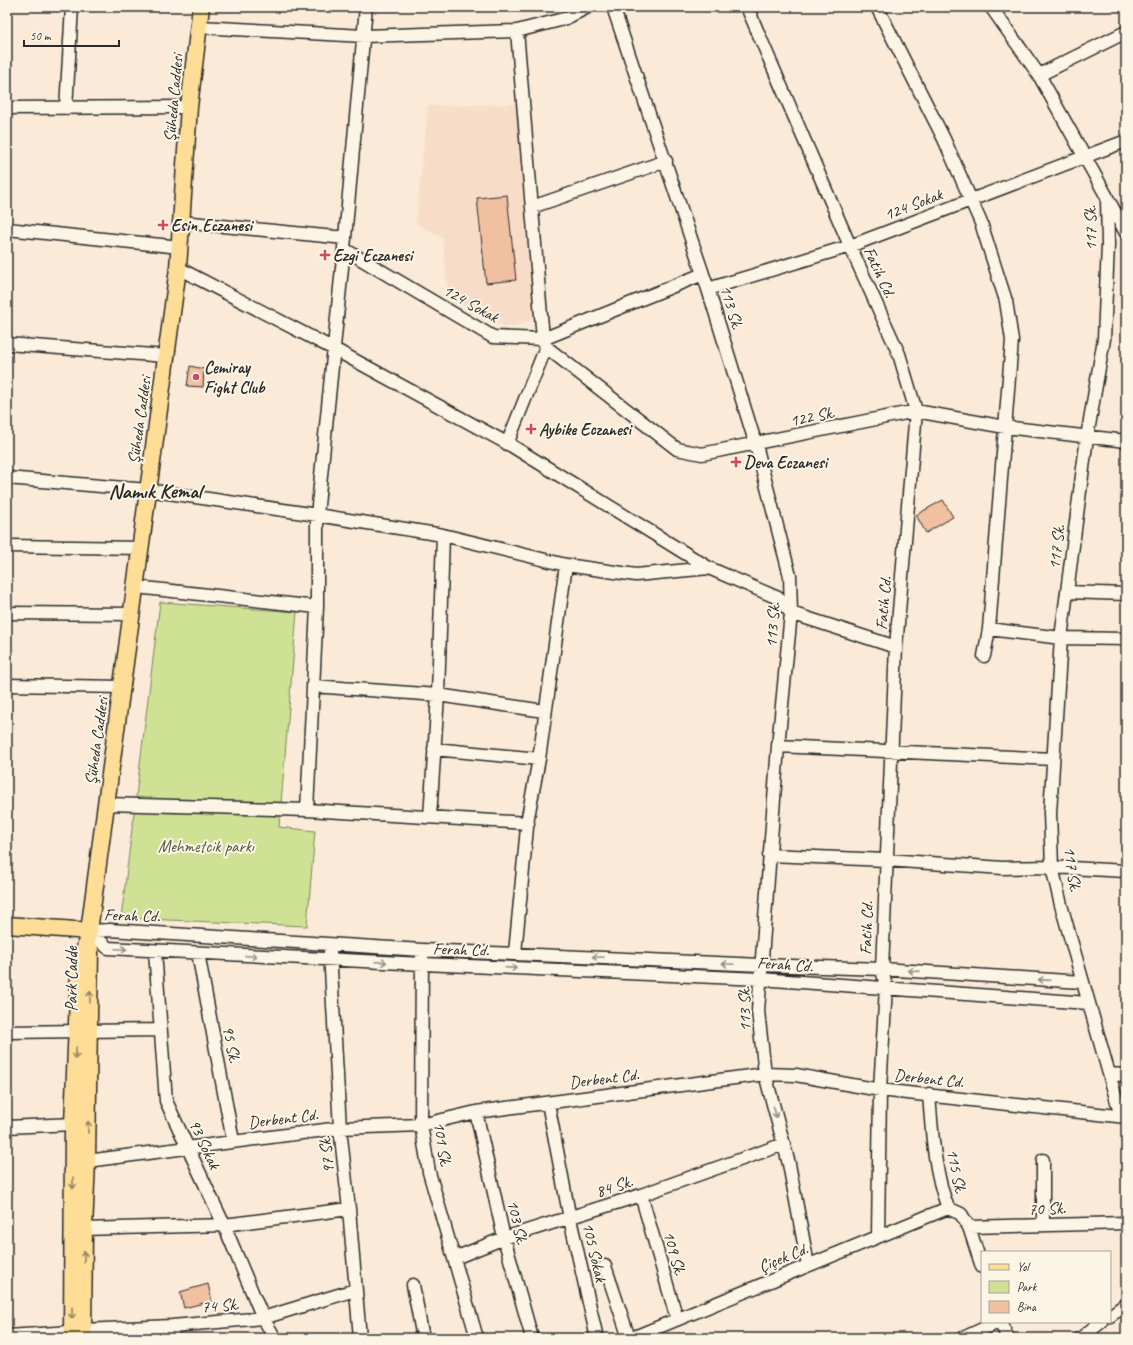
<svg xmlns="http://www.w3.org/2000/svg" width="1133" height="1345" font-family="Caveat,sans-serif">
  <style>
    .built { fill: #f7ddc7 }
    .green { fill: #cee195; stroke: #7c8660 }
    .building { fill: #f0c0a1; stroke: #2b2b2b }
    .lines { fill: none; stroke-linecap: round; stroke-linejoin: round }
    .minor-casing { stroke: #2b2b2b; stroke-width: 15 }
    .major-casing { stroke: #2b2b2b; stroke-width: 19 }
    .minor { stroke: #fcf5e5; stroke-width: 12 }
    .major { stroke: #fedd96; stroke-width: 16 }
    .oneway { stroke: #949088 }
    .oneway2 { stroke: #948460 }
    .poi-dot { fill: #d1495b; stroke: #fcf5e5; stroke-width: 1.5 }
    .labels { text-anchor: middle; stroke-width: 4; stroke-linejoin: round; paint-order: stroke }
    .street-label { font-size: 17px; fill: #2b2b2b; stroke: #fcf5e5 }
    .poi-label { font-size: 17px; font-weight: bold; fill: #2b2b2b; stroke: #fcf5e5; text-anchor: start }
    .park-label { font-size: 17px; fill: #545846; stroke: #fcf5e5 }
    .district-label { font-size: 21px; font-weight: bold; fill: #2b2b2b; stroke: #fcf5e5 }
  </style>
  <rect width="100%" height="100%" fill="#faead7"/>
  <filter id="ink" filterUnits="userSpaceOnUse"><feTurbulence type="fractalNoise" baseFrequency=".025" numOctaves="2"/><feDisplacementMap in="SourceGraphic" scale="8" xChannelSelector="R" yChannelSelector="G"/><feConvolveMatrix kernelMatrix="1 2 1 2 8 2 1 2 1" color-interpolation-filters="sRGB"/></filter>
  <g filter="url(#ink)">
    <path class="built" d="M520,104L538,314L523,324L506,327L448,297L443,238L416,223L428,106Z"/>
    <path class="green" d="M160,602L297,612L279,827L315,831L307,926L121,918Z"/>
    <path class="building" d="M507,195L516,280L486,283L477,198Z
      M190,366L204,369L203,387L187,386Z
      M943,500L953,517L926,533L916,515Z
      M208,1284L212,1301L184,1308L180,1292Z"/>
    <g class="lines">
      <g class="minor-casing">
        <path id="minor" d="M613,7L708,289L756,445L790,576L791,613L778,746L758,1011L765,1074L789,1164L808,1265
          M747,7L850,246L899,354L916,411L896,647L882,969L886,987L880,1090L878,1236
          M877,7L944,139L981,223L1006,301L1012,340L989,629L984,656
          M991,7L1039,75L1107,197L1108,245L1104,339L1087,437L1061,638L1050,813L1052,867L1061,905L1121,1116
          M199,27L364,36L517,31L564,19L588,7
          M517,31L543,339L546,347L677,449L702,454L916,411L1005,427L1126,441
          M1039,75L1126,32
          M7,108L189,107
          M66,108L72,7
          M1109,201L1126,233
          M532,207L666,161
          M182,222L345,238
          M7,229L180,247
          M344,249L493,337L543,339L703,274
          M178,268L334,349L512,446L709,568L778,598L791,613L896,647
          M708,289L850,246L1126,141
          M7,344L166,356
          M507,444L546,347
          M7,478L148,490L317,515L443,535L566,565L636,575L709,568
          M7,546L141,548
          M136,587L317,607
          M1067,592L1126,594
          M7,613L132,614
          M989,629L1061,638L1126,639
          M7,685L122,687
          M313,686L438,695L544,711
          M778,746L1053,759
          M434,749L539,759
          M107,804L307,810L528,823
          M307,810L317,607V515L345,238L366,7
          M430,817L438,695L443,535
          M769,855L886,860L1003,868L1052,867L1126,871
          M89,931L108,948L423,964L760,979L1088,1003
          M89,931L110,930L422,950L761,965L882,969L1082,982
          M155,951L166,1101L224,1225L263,1318L275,1338
          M330,952L340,1128L349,1209L360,1338
          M198,953L233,1141
          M515,953L528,817L539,759L566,565
          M422,957L421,1125L429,1172L477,1338
          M7,1032L160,1030
          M1109,1074L1126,1075
          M929,1094C932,1133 934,1172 948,1208L961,1214L969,1227L982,1267
          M548,1103L570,1219L597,1338
          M476,1112L504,1238L532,1338
          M7,1127L73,1124
          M1043,1160V1225
          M87,1161L340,1128L421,1125L476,1112L765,1074L796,1075L880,1090L1126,1117
          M641,1195L677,1319
          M969,1227L1126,1223
          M84,1229L224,1225L349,1209
          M455,1258L504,1238L641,1195L784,1144
          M605,1266L629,1338
          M413,1285L423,1338
          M1110,1316L1126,1304
          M1000,1322L1008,1338
          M172,1326L173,1338
          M83,1330L172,1326L263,1318L355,1290
          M7,1336L72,1332
          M632,1338L948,1208
          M963,1338L998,1322
          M1081,1338L1101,1322"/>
      </g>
      <g class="major-casing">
        <path id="major" d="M7,925L89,931
          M72,1338L73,1124L79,972L89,931L178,268L189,107L201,7
          M83,1338L84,1229L87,1161L90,949"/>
      </g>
      <use href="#minor" class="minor"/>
      <use href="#major" class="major"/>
    </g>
    <defs><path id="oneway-shaft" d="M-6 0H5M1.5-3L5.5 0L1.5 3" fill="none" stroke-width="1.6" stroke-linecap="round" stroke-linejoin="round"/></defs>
    <g class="oneway">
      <use href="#oneway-shaft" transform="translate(121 949) rotate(3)"/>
      <use href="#oneway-shaft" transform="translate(251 956) rotate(3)"/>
      <use href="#oneway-shaft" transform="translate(598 957) rotate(-177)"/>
      <use href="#oneway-shaft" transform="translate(381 962) rotate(3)"/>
      <use href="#oneway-shaft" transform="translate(728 964) rotate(-177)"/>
      <use href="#oneway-shaft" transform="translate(511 968) rotate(2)"/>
      <use href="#oneway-shaft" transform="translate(914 971) rotate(-176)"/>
      <use href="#oneway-shaft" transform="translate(1044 980) rotate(-176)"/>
      <use href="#oneway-shaft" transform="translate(775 1112) rotate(75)"/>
    </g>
    <g class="oneway2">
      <use href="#oneway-shaft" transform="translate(90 997) rotate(-89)"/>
      <use href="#oneway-shaft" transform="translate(76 1053) rotate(92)"/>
      <use href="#oneway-shaft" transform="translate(88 1127) rotate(-89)"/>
      <use href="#oneway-shaft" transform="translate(73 1183) rotate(90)"/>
      <use href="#oneway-shaft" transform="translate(84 1257) rotate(-90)"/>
      <use href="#oneway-shaft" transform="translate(72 1313) rotate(90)"/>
    </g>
  </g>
  <g class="poi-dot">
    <path d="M161 219h4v4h4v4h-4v4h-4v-4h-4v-4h4z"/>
    <path d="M323 249h4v4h4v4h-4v4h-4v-4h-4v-4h4z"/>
    <circle cx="196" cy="377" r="4"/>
    <path d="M529 423h4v4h4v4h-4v4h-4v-4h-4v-4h4z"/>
    <path d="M734 456h4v4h4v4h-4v4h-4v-4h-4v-4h4z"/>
  </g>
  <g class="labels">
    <g class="street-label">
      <text transform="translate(173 98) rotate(-85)" y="6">Şüheda Caddesi</text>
      <text transform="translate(913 204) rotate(-21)" y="6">124 Sokak</text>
      <text transform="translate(1090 228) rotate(-91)" y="6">117 Sk.</text>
      <text transform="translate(880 272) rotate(65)" y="6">Fatih Cd.</text>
      <text transform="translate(471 303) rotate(29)" y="6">124 Sokak</text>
      <text transform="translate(732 307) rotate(73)" y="6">113 Sk.</text>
      <text transform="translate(812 416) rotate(-12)" y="6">122 Sk.</text>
      <text transform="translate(139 420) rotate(-82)" y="6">Şüheda Caddesi</text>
      <text transform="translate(1056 547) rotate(-83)" y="6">117 Sk.</text>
      <text transform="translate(883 603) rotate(-85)" y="6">Fatih Cd.</text>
      <text transform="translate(772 625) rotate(-86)" y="6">113 Sk.</text>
      <text transform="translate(96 741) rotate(-82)" y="6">Şüheda Caddesi</text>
      <text transform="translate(1073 869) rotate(82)" y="6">117 Sk.</text>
      <text transform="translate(132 915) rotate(2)" y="6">Ferah Cd.</text>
      <text transform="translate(866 928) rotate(-88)" y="6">Fatih Cd.</text>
      <text transform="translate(461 949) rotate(2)" y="6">Ferah Cd.</text>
      <text transform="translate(785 964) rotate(4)" y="6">Ferah Cd.</text>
      <text transform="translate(71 979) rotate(-90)" y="6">Park Cadde</text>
      <text transform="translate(744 1009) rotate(-91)" y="6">113 Sk.</text>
      <text transform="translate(232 1044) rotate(79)" y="6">95 Sk.</text>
      <text transform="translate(604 1078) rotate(-7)" y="6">Derbent Cd.</text>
      <text transform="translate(929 1078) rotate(6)" y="6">Derbent Cd.</text>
      <text transform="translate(283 1118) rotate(-7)" y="6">Derbent Cd.</text>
      <text transform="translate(205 1144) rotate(65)" y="6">93 Sokak</text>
      <text transform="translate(443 1144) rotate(81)" y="6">101 Sk.</text>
      <text transform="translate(326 1155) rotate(-96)" y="6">97 Sk.</text>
      <text transform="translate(957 1171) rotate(78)" y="6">115 Sk.</text>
      <text transform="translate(614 1186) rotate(-18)" y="6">84 Sk.</text>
      <text transform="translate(1047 1208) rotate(-2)" y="6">70 Sk.</text>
      <text transform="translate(518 1222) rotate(77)" y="6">103 Sk.</text>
      <text transform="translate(595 1252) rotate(77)" y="6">105 Sokak</text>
      <text transform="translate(675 1253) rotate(74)" y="6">109 Sk.</text>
      <text transform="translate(783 1257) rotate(-22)" y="6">Çiçek Cd.</text>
      <text transform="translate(220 1305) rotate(-5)" y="6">74 Sk.</text>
    </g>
    <g class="poi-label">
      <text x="171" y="231">Esin Eczanesi</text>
      <text x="333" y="261">Ezgi Eczanesi</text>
      <text x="204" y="373">Cemiray<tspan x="204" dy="20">Fight Club</tspan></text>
      <text x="539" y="435">Aybike Eczanesi</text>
      <text x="744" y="468">Deva Eczanesi</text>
    </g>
    <g class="park-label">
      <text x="206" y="852">Mehmetcik parkı</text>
    </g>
    <g class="district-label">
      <text x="155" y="498">Namık Kemal</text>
    </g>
  </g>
  <rect width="1133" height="1345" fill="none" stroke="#fcf5e5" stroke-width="24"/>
  <rect x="12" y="12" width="1109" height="1321" fill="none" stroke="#2b2b2b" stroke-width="1.5" filter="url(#ink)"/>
  <rect x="981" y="1251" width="130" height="72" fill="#fcf5e5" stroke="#a8a49b"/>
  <rect x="989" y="1264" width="20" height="6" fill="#fedd96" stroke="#a8a49b"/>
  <text x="1017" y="1271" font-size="12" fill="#2b2b2b">Yol</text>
  <rect x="989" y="1281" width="20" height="12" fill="#cee195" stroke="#a8a49b"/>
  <text x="1017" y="1291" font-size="12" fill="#2b2b2b">Park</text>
  <rect x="989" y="1301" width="20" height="12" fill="#f0c0a1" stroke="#a8a49b"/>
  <text x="1017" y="1311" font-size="12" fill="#2b2b2b">Bina</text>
  <path d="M24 40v6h95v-6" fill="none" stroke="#2b2b2b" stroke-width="2"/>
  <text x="30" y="40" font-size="12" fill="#2b2b2b" stroke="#fcf5e5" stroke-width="3" paint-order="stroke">50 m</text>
</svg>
